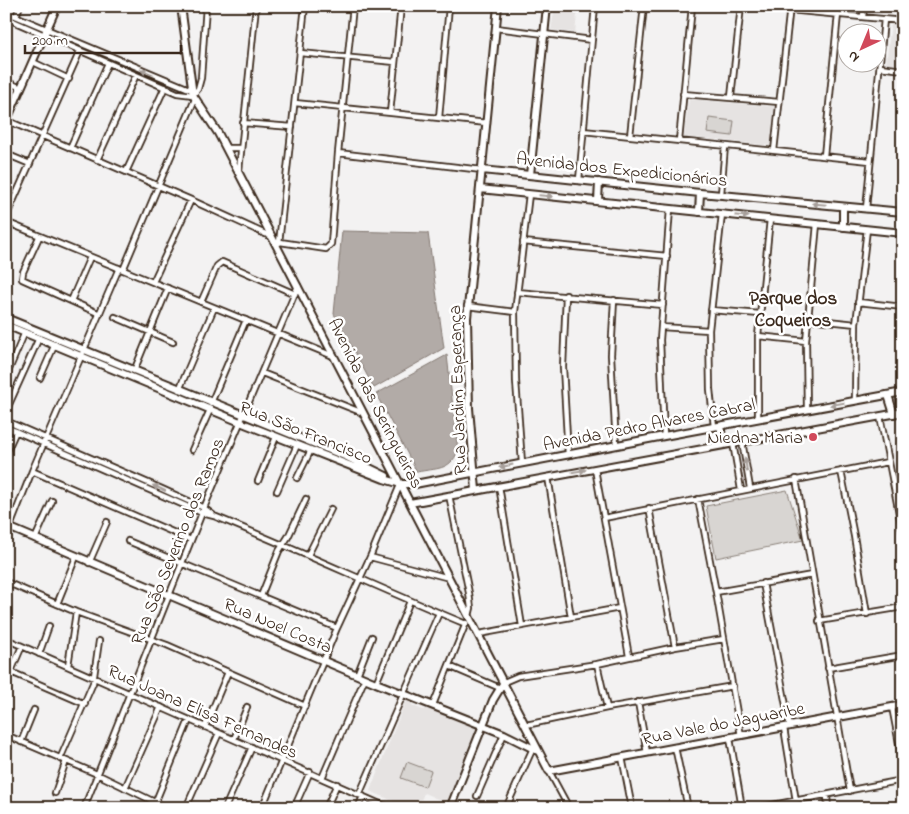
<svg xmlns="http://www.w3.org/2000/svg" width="909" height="814" font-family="'Indie Flower',sans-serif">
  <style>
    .built { fill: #e6e3e2 }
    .green { fill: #d8d5d2; stroke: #8a8078 }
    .water { fill: #b2aba7; stroke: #827770 }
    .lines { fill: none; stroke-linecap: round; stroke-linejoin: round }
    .street-casing { stroke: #3b2a1e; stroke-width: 8 }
    .secondary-casing { stroke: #3b2a1e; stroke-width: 10 }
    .street { stroke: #fff; stroke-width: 4.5 }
    .secondary { stroke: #fff; stroke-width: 6 }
    .oneway { fill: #a79f9a }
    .poi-dot { fill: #d1495b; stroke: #fff; stroke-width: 2 }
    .labels { text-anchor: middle; stroke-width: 5; stroke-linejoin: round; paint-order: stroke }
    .street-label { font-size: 18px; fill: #3b2a1e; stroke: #fff }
    .poi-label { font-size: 18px; fill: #3b2a1e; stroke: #fff; text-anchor: end }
    .neighbourhood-label { font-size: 19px; font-weight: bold; fill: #3b2a1e; stroke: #fff }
  </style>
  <rect width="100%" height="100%" fill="#f3f2f2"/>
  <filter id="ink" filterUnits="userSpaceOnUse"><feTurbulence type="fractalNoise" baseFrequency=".02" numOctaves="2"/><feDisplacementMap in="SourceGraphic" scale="10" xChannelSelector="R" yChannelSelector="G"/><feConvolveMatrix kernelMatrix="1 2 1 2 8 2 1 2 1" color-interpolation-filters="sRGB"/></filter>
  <g filter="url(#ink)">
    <path class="built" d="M555,6H578L575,33L551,30Z
      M891,24L903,25V66L886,65Z
      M689,99L777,107L773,146L684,137Z
      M406,700L411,702L413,706L423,710L428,709L479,729L465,763L461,765L457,777L458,782L449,804L424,793L418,808H409L370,791Z"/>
    <path class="green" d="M709,118L734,121L732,136L707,133Z
      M787,490L803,540L716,558L706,506Z
      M407,762L431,771L425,787L401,778Z"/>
    <path class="water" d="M342,231L428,233L444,348L374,388L334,314Z
      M447,355L458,451C450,471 436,468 417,472L376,394Z"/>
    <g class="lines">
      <g class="street-casing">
        <path id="street" d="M287,6L304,8
          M789,10L903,21
          M6,12L194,91
          M16,16L20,6
          M863,17L864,6
          M6,18L177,93L193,95L198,89L201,78L206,6
          M496,28L592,40
          M300,53L395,62
          M33,62L69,79
          M880,67L903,70
          M6,81L21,88
          M683,94L779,102
          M731,97L741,6
          M295,103L487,123
          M390,113L401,6
          M439,118L449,6
          M6,120L191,200L272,237
          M243,123L292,127
          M583,131L870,161
          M630,136L644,6
          M679,141L692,6
          M70,148L108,63
          M226,148H241
          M774,151L790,6
          M338,153L482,170
          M6,154L30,164
          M824,156L838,14
          M97,160L136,75
          M239,171L256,6
          M126,172L165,87
          M579,180L595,6
          M721,194L725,146
          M866,209L884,19
          M6,217L80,51
          M6,222L333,356
          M39,237L23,272L22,279L100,314
          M280,242L326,249L331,244L338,153L353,6
          M523,242L667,256
          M279,243L305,6
          M123,270L195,99
          M153,282L191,200
          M517,292L663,305
          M566,295L563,367L568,455
          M614,300L611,355L616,445
          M71,301L90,257
          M201,302L217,266L222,262L295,294
          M858,302L903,307
          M467,306L515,312
          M711,310L760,314
          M115,317L173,342
          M809,319L856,324
          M661,327L709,330
          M758,336L806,341
          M134,371L168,288
          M8,372L25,332
          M262,373L363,413
          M40,378L55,344
          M179,390L214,308
          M902,392L903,383
          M855,400L856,324L867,229
          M211,403L246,320
          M807,409L806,341L817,224
          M6,411L39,338
          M880,416L903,534
          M758,418V336L770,219
          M6,421L162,489L204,508L213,515
          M6,427L202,513L214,516C298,550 381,589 466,624
          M714,427L710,389L709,330L722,214
          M664,436L660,340L670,209
          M742,441L750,488
          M733,443L741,490
          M192,450L210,410
          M6,453L16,431
          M522,463L516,381L515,312L529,194
          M595,469L629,656
          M32,471L191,540
          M841,471L854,536L867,614
          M548,477L571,617
          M297,478L311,450
          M796,479L850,791
          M258,481L276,437
          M499,486L522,626
          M277,491L297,445
          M449,495L469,593L471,608L469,616
          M698,499L716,592L741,736
          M649,508L675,647
          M604,518L888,462
          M6,537L32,471L119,268
          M35,539L52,501
          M128,541L337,628
          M308,555L331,509
          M370,557L449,578
          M89,563L107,522
          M6,582L76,612L167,645L305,706
          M763,583L790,727
          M716,592L812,575
          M261,596L279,551L288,537L306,499
          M57,604L76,557
          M819,621L903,607
          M479,634L620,608
          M6,639L389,808
          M39,654L49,626
          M597,664L607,708
          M68,666L76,612
          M449,666L500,688
          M828,668L903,655
          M11,672L85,704
          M357,675L372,637
          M504,682L518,676L597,664L675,647L724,639
          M6,683L22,646
          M376,683L410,601
          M638,702L647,753
          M433,705L466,623
          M892,707L903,764
          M526,725L607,708L733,686
          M205,727L228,672
          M784,728L796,801
          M6,735L97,774L167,808
          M730,738L742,808
          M234,739L247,707
          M21,742L34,710
          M675,747L688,808
          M622,757L632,808
          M60,759L93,683L99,641
          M549,771L569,808
          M322,778L365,678
          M125,788L161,707
          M55,793L66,761
          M359,795L439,613
          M827,795L828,808
          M477,796L504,734
          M896,805L897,808
          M84,808L204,508L298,286
          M153,808L189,720
          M186,808L219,733
          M225,808L252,747
          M262,808L337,628L370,557L400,485
          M294,808L310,772
          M326,808L337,784
          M358,808L363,796
          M506,808L533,748
          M757,808L903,780"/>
      </g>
      <g class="secondary-casing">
        <path id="secondary" d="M181,6L193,95L218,133L549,771L903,705
          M6,122L57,6
          M482,170L700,193L903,212
          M530,175L547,6
          M480,189L903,233
          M598,201L599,182
          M699,212L700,193
          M843,227V207
          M6,318L347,457L386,476
          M6,325L240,422L384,479L401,484H415L664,436L903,392
          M888,395L894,414
          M720,426L724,445
          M476,490L469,408L467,318L498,6
          M410,503L903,412
          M6,526L376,683L504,734L538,751
          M450,808L493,700L504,682"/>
      </g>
      <use href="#street" class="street"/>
      <use href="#secondary" class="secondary"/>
    </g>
    <defs><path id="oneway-solid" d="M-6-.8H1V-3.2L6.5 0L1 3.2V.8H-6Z" transform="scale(1.25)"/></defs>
    <g class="oneway">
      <use href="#oneway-solid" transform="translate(147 72) rotate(-157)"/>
      <use href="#oneway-solid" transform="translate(546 196) rotate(5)"/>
      <use href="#oneway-solid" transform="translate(819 204) rotate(-175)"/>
      <use href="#oneway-solid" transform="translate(742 216) rotate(6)"/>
      <use href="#oneway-solid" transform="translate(837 404) rotate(170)"/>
      <use href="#oneway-solid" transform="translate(746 465) rotate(-99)"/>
      <use href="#oneway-solid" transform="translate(506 466) rotate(169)"/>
      <use href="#oneway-solid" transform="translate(579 471) rotate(-10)"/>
      <use href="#oneway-solid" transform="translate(159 488) rotate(-156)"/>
    </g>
  </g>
  <circle class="poi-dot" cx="813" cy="437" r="5"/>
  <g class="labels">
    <g class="street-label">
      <text transform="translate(622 169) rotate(6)" y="6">Avenida dos Expedicionários</text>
      <text transform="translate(457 390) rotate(-92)" y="6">Rua Jardim Esperança</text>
      <text transform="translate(376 403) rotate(63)" y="6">Avenida das Seringueiras</text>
      <text transform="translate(649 424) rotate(-11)" y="6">Avenida Pedro Alvares Cabral</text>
      <text transform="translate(306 432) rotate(22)" y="6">Rua São Francisco</text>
      <text transform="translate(177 541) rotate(-68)" y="6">Rua São Severino dos Ramos</text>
      <text transform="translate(278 625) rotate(23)" y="6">Rua Noel Costa</text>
      <text transform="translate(203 711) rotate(24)" y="6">Rua Joana Elisa Fernandes</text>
      <text transform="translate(723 723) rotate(-11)" y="6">Rua Vale do Jaguaribe</text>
    </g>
    <g class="poi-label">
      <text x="803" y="443">Niedna Maria</text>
    </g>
    <g class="neighbourhood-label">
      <text x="793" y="304">Parque dos<tspan x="793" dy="22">Coqueiros</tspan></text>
    </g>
  </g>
  <rect width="909" height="814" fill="none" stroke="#fff" stroke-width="25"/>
  <rect x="12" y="12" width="884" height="789" fill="none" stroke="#3b2a1e" stroke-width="2" filter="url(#ink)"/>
  <g transform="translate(862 48) rotate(224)"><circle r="24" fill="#ffffff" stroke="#b1aaa5"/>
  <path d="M0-4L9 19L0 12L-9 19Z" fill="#d1495b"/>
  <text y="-8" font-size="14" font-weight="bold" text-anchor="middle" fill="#3b2a1e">N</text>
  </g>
  <path d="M25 45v8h156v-8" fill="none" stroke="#3b2a1e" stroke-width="2.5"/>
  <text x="32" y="45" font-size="15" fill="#3b2a1e" stroke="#ffffff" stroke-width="4" paint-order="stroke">200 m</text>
</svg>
